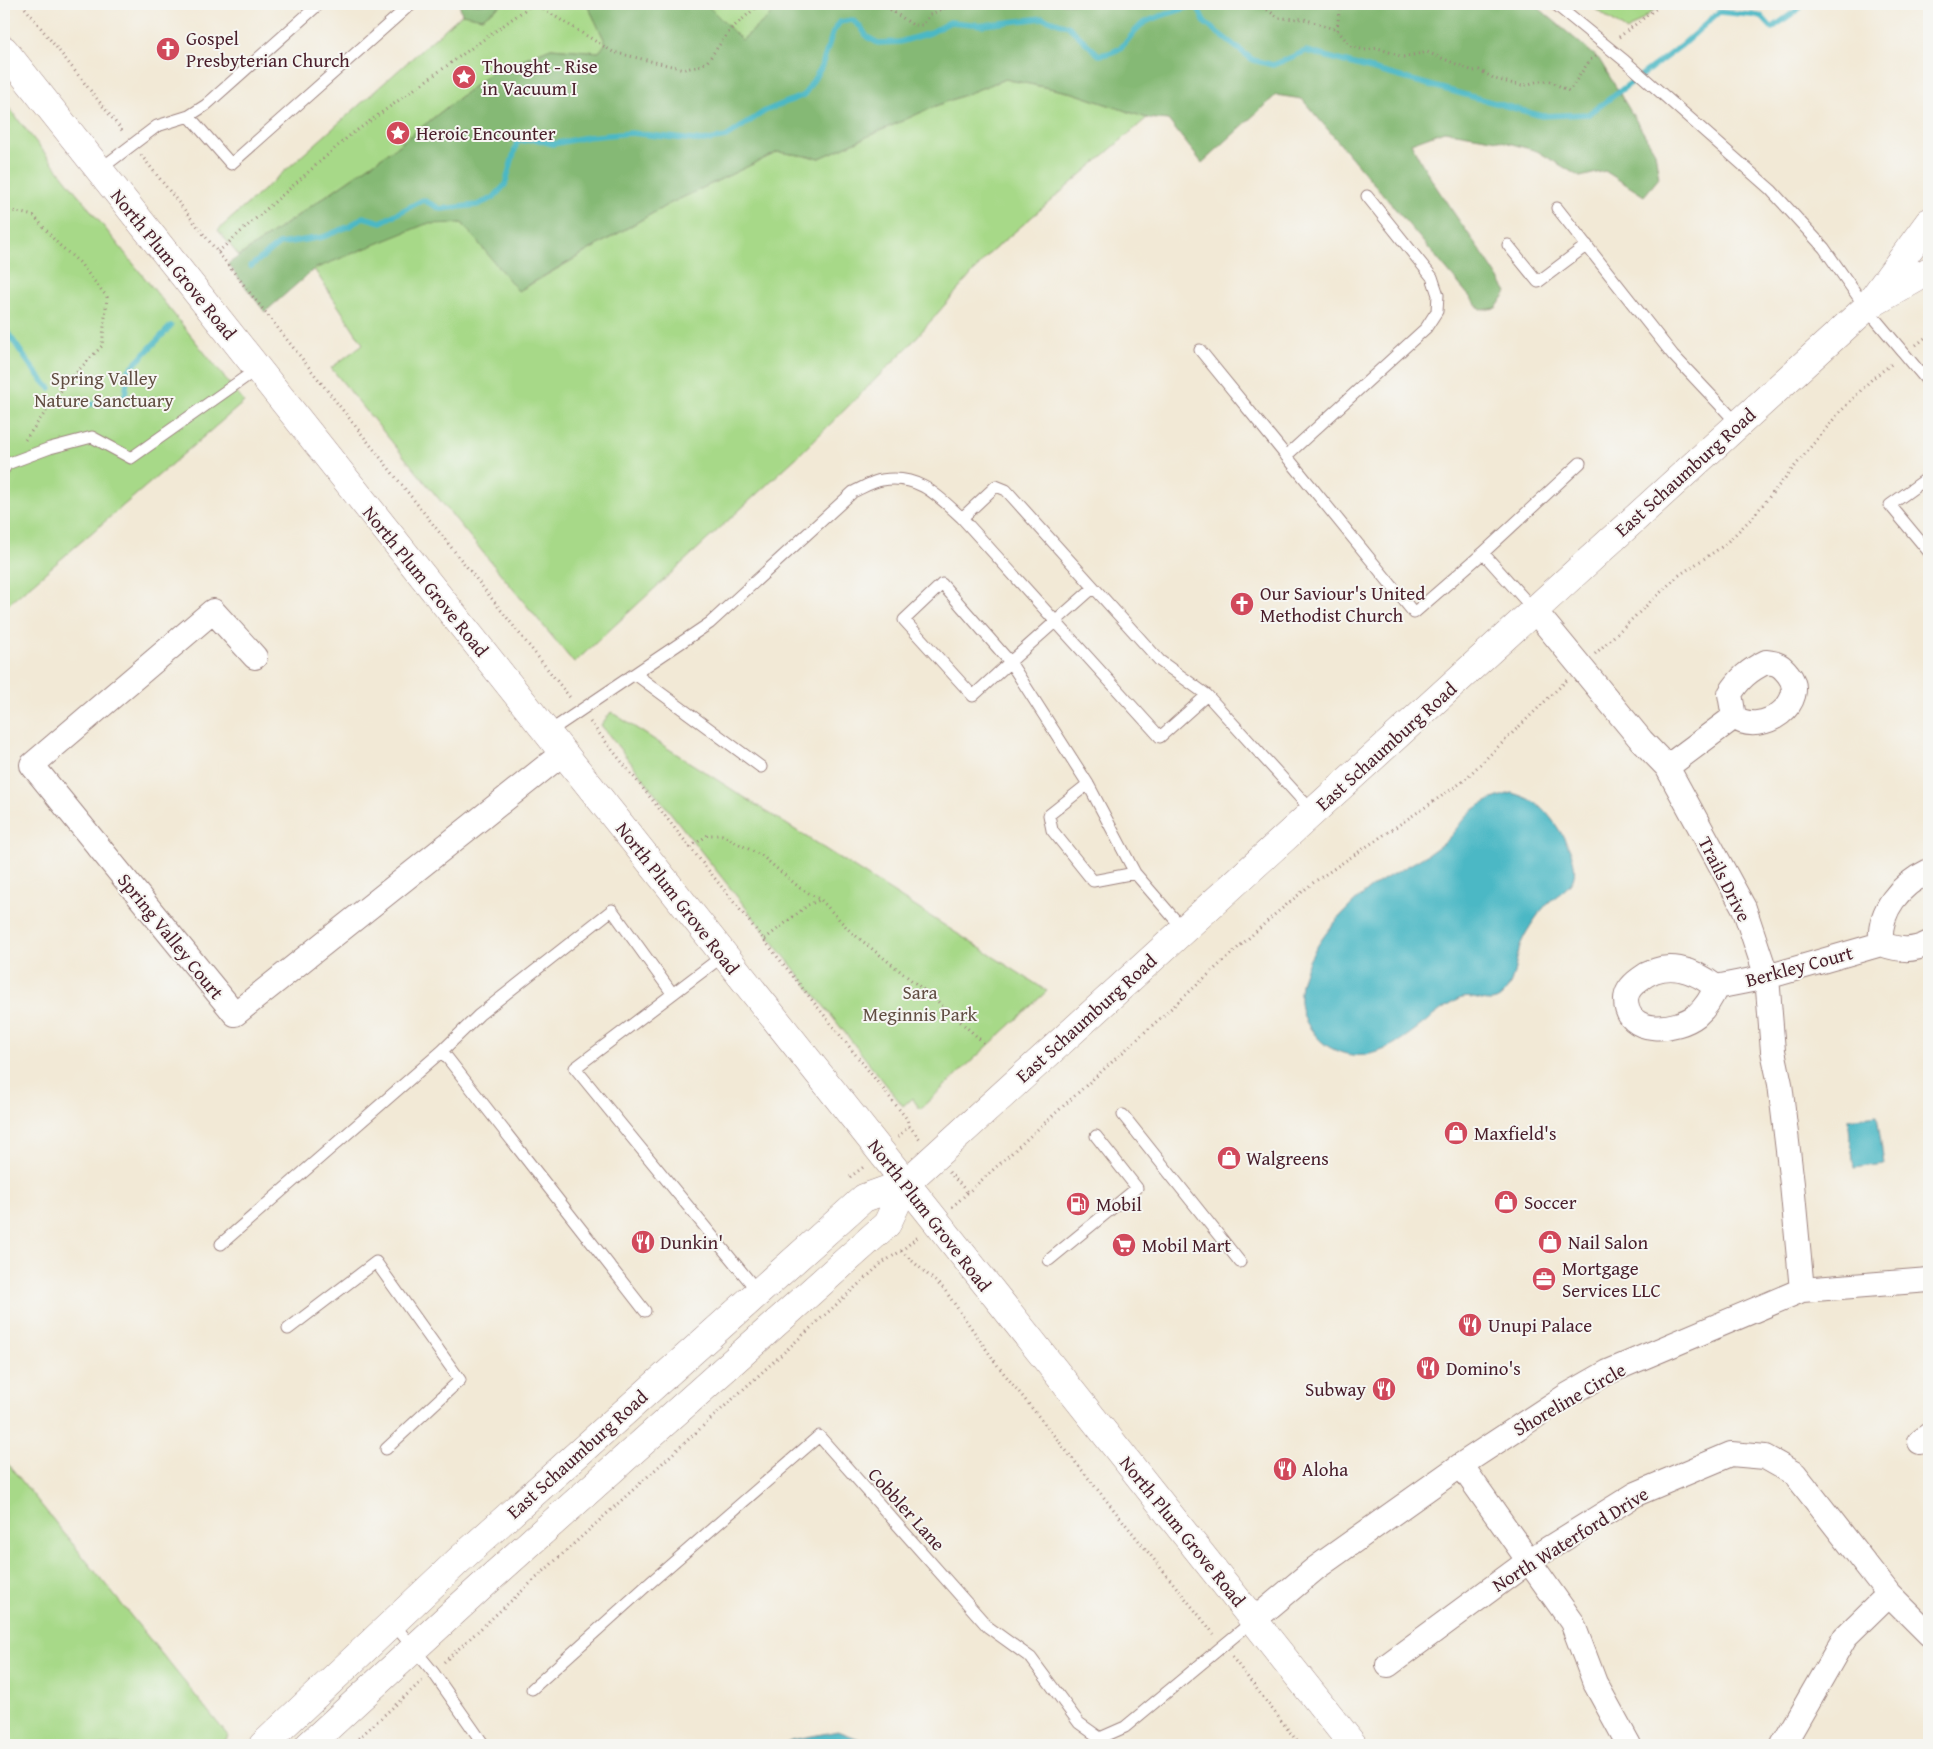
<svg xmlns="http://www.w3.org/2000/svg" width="1933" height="1749" font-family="'Gentium Book Plus',serif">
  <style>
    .green { fill: #a7d988; stroke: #787c5a }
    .forest { fill: #85b974; stroke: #686c50 }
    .water { fill: #4bb8c5; stroke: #4a6c78 }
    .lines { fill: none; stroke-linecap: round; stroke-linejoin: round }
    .stream { stroke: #4bb8c5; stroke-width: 5.5 }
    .lane-casing { stroke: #9e8480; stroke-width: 13 }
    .street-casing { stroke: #9e8480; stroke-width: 26 }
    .secondary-casing { stroke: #9e8480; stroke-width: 29 }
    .path { stroke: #9e8480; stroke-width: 3; stroke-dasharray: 1 4; stroke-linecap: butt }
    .lane { stroke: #fff; stroke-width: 11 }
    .street { stroke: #fff; stroke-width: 24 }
    .secondary { stroke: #fff; stroke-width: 28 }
    .labels { text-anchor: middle; stroke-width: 4; stroke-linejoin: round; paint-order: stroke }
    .poi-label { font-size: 19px; fill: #4a1f2b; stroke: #f6f6f2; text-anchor: start }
    .street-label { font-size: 19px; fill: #4a1f2b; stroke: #f6f6f2 }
    .park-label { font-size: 19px; fill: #614e42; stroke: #f6f6f2 }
  </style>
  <rect width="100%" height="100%" fill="#f6f6f2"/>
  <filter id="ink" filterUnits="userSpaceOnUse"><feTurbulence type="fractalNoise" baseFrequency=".02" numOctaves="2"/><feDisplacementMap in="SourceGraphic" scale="10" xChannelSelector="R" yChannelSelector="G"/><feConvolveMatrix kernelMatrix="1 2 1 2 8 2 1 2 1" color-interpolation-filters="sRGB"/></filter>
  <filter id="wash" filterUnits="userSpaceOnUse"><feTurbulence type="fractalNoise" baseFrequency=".0096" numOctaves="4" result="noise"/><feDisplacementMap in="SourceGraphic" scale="20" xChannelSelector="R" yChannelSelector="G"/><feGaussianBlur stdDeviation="1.12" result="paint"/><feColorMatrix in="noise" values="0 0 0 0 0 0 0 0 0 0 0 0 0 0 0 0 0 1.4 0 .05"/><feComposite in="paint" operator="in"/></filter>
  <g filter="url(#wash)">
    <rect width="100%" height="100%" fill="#f2e9d6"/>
    <path class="green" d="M483,4H587L606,43L599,52L551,48L493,71L395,148L239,256L218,230L462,14Z
      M706,4H783L742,40Z
      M1588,4H1662L1627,31Z
      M1005,79L1073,93L1147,118L990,253L909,346L799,455L574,663L331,368L363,344L314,269L426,223H462L519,291L667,205L778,152L820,158L933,107Z
      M4,102L244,402L4,608Z
      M611,712L1047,991L920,1109L912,1098L903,1106L601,725Z
      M4,1459L229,1737L219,1745H4Z"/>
    <path class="forest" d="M459,4H503L482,18L462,14Z
      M587,4H706L742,40L783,4H1534L1599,59L1655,152L1659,178L1644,196L1605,171L1580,177L1537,151L1498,140L1444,131L1411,143C1437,196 1477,241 1507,292L1496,308L1481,310L1302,99L1276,95L1202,163L1168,120L1147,118L1073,93L1005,79L933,107L820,158L778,152L667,205L518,291L462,223L426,224L314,269L265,312L228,264L395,148L493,71L551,48L599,52L606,43Z"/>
    <path class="water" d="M1512,793C1522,796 1533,800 1541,807C1555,820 1585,864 1571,883C1566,890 1556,896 1549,902C1540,911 1532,923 1525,935C1514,953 1518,980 1503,995C1489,1010 1473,991 1457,1000C1426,1017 1405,1045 1370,1054C1354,1059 1329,1051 1318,1038C1309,1028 1301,1016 1300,1002C1296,959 1345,905 1378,883C1398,870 1420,861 1438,847C1449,840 1455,830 1463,820C1475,805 1494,797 1512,793Z
      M1877,1115L1884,1164L1854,1168L1848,1119Z
      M838,1731L875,1745H781L791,1740Z"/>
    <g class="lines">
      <path class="stream" d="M1196,4L1205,23L1253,60L1273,65L1306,51L1542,116L1589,114L1682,45L1719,12L1761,16L1772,28L1800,8L1802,4
        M251,266L279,244L323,237L350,226L363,217L381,222L423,200L441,209L477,205L493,198L505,185L517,142L535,139L553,144L587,137L631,133L703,141L726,137L765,111L804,95L821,68L833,32L840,22L852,20L861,27L867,37L878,43L900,42L930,33L950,22L983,25L1043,18L1068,26L1099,55C1128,51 1123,41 1141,25C1152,16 1182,11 1196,4
        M4,328C20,348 31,371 50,388
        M65,402L67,404H116C129,397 126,385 127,372L171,326"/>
    </g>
  </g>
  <g filter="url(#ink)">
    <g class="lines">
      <g class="lane-casing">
        <path id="lane" d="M1555,4L1625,61L1771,190L1824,248L1866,308L1929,383
          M189,116L231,164L411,4
          M99,170L157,126L189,116L206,105L319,4
          M1557,208L1673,355L1738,424
          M1508,245L1538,282L1587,245
          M1200,350L1414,613L1483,553L1580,463
          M1286,456L1426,328L1437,311L1438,295L1432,277L1367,196
          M4,469L7,464L50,448L92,437L131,458L257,369
          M1929,477L1890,505L1929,552
          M962,518L996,486L1006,490L1160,661L1207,695
          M1483,553L1534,610
          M942,584L1010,662L973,696L904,620Z
          M1093,588L1010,662L1088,784L1135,873L1184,930
          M635,674L761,767
          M547,733L710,623L853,492C862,488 873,481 882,480C919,474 938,496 962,518L1160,737L1207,695L1313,812
          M1088,784L1049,815L1052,830L1093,881L1135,873
          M724,955L575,1068L759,1293
          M442,1051L645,1311
          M1123,1115L1240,1262
          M221,1244L442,1051L479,1015L612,910L672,993
          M1049,1260L1137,1188L1096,1136
          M288,1329L376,1262L460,1380L386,1449
          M392,1622L433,1672L484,1745
          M532,1689L644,1588L819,1436L988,1627L1031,1658L1079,1723L1100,1738L1125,1727L1254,1620"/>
      </g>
      <g class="street-casing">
        <path id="street" d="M1534,610L1641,740L1667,767L1744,908L1767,977L1773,1051L1780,1084L1792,1184L1802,1290
          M255,657L213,611L32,765L235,1014L563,753
          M1766,662C1777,663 1781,665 1788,674C1811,701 1762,738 1734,717L1730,694C1739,679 1749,670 1766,662Z
          M1667,767L1734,717
          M1881,944C1878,910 1900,885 1929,871
          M1716,987C1712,997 1705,1008 1697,1015C1677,1031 1626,1037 1626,1000C1626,991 1633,984 1640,979C1666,959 1693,969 1716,987L1767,977L1881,944C1899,950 1912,952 1929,943
          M1920,1442L1929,1435
          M1461,1465L1572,1622L1595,1683L1629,1745
          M1254,1620L1316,1568L1461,1465L1566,1396L1608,1372L1802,1290L1929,1280
          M1388,1665L1530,1560L1636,1494L1731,1454L1765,1457L1795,1474L1889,1594L1929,1634
          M1783,1745L1845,1637L1889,1594"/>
      </g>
      <g class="secondary-casing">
        <path id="secondary" d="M4,50L1353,1745
          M1873,303L1929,271
          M263,1745L458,1561L864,1198L906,1183L1866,308L1929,222
          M309,1745L493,1576L887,1224L906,1183"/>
      </g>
      <path class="path" d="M22,4L124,133
        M535,4L613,52L684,69L696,67L707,62L731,29L760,4
        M882,4L913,25H923L931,14L955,4
        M1259,4L1279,18L1304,19L1337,30L1351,46L1364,50L1378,48L1403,57L1427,52L1473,71L1479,70L1495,79L1522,86L1539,81H1550L1569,91L1590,60L1597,55
        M1337,30L1340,4
        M1619,37L1662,4
        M141,155L572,700
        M4,209L34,216L58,244L79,262L107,297L102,346L69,380L25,440
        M218,252L349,136L533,4
        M1916,345L1929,335
        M1595,654L1678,576L1723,546L1751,519L1838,414L1873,378L1893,363
        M590,722L907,1119L909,1126L898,1137
        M690,847L708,835H722L762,856L800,888L821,900L851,932L934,998L984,1043
        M765,939L808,905L820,900
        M909,1126L920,1139
        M949,1172L969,1194
        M850,1177L865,1166
        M952,1207L1273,916L1314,882L1461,783L1567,680
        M901,1251L944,1289L998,1366L1214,1634
        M1232,1657L1300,1745
        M444,1662L882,1263L901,1251L919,1236
        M351,1745L422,1681"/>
      <use href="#lane" class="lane"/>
      <use href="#street" class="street"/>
      <use href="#secondary" class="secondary"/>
    </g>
  </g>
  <defs>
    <g id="church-disc" transform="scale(1.25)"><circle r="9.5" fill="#d1495b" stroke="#f6f6f2"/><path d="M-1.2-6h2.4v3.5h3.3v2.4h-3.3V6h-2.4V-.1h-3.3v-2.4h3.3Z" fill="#fff"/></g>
    <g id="sight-disc" transform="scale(1.25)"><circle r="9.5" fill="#d1495b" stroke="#f6f6f2"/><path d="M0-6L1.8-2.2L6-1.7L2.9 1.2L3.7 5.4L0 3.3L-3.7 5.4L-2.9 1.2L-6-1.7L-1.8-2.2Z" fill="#fff"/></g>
    <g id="shop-disc" transform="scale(1.25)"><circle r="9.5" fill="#d1495b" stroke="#f6f6f2"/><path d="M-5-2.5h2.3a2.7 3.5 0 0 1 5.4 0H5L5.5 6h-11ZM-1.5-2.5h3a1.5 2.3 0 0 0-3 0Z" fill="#fff"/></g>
    <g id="fuel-disc" transform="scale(1.25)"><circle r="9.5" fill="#d1495b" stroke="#f6f6f2"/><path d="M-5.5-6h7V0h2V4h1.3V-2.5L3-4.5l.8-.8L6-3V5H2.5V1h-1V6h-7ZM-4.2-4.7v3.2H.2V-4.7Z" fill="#fff"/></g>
    <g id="restaurant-disc" transform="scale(1.25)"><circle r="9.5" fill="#d1495b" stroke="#f6f6f2"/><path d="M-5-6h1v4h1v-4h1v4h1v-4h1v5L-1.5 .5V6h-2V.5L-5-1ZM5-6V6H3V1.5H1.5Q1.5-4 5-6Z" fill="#fff"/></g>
    <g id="supermarket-disc" transform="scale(1.25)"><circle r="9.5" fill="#d1495b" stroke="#f6f6f2"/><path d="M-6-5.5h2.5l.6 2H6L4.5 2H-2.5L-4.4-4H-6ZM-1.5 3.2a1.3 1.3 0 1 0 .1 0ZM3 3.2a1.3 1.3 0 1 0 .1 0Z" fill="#fff"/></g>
    <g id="office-disc" transform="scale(1.25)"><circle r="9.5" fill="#d1495b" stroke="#f6f6f2"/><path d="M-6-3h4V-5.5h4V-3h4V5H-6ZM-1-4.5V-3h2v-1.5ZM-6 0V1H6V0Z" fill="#fff"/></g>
  </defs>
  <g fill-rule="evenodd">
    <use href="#church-disc" x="168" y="49"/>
    <use href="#sight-disc" x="464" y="77"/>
    <use href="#sight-disc" x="398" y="133"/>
    <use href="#church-disc" x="1242" y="604"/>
    <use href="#shop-disc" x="1456" y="1133"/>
    <use href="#shop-disc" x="1229" y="1158"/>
    <use href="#shop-disc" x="1506" y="1202"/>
    <use href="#fuel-disc" x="1078" y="1204"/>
    <use href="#restaurant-disc" x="643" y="1242"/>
    <use href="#shop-disc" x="1550" y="1242"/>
    <use href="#supermarket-disc" x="1124" y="1245"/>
    <use href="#office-disc" x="1544" y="1279"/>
    <use href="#restaurant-disc" x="1470" y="1325"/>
    <use href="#restaurant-disc" x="1428" y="1368"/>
    <use href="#restaurant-disc" x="1384" y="1389"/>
    <use href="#restaurant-disc" x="1285" y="1469"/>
  </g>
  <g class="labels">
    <g class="poi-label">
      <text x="186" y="45">Gospel<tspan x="186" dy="22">Presbyterian Church</tspan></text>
      <text x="482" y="73">Thought - Rise<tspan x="482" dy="22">in Vacuum I</tspan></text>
      <text x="416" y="140">Heroic Encounter</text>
      <text x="1260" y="600">Our Saviour's United<tspan x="1260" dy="22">Methodist Church</tspan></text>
      <text x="1474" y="1140">Maxfield's</text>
      <text x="1246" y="1165">Walgreens</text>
      <text x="1524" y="1209">Soccer</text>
      <text x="1096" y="1211">Mobil</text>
      <text x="660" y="1249">Dunkin'</text>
      <text x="1568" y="1249">Nail Salon</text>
      <text x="1142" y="1252">Mobil Mart</text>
      <text x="1562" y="1275">Mortgage<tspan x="1562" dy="22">Services LLC</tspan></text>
      <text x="1488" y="1332">Unupi Palace</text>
      <text x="1446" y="1375">Domino's</text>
      <text x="1366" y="1396" text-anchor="end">Subway</text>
      <text x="1302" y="1476">Aloha</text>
    </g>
    <g class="street-label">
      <text transform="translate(174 264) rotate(51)" y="7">North Plum Grove Road</text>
      <text transform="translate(1685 472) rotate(-42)" y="7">East Schaumburg Road</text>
      <text transform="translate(426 581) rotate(51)" y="7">North Plum Grove Road</text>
      <text transform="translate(1386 746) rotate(-42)" y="7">East Schaumburg Road</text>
      <text transform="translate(1725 879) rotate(63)" y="7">Trails Drive</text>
      <text transform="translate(678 898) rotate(52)" y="7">North Plum Grove Road</text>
      <text transform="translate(171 936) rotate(51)" y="7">Spring Valley Court</text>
      <text transform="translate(1799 966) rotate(-15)" y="7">Berkley Court</text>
      <text transform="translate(1086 1018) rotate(-42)" y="7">East Schaumburg Road</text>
      <text transform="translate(930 1215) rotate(52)" y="7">North Plum Grove Road</text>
      <text transform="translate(1569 1399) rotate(-30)" y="7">Shoreline Circle</text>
      <text transform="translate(577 1454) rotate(-42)" y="7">East Schaumburg Road</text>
      <text transform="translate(907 1509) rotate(48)" y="7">Cobbler Lane</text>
      <text transform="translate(1183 1531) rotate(51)" y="7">North Plum Grove Road</text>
      <text transform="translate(1570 1539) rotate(-32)" y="7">North Waterford Drive</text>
    </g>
    <g class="park-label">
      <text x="104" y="385">Spring Valley<tspan x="104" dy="22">Nature Sanctuary</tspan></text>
      <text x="920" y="999">Sara<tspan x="920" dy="22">Meginnis Park</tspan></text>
    </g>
  </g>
  <rect width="1933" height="1749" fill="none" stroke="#f6f6f2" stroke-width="20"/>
</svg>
